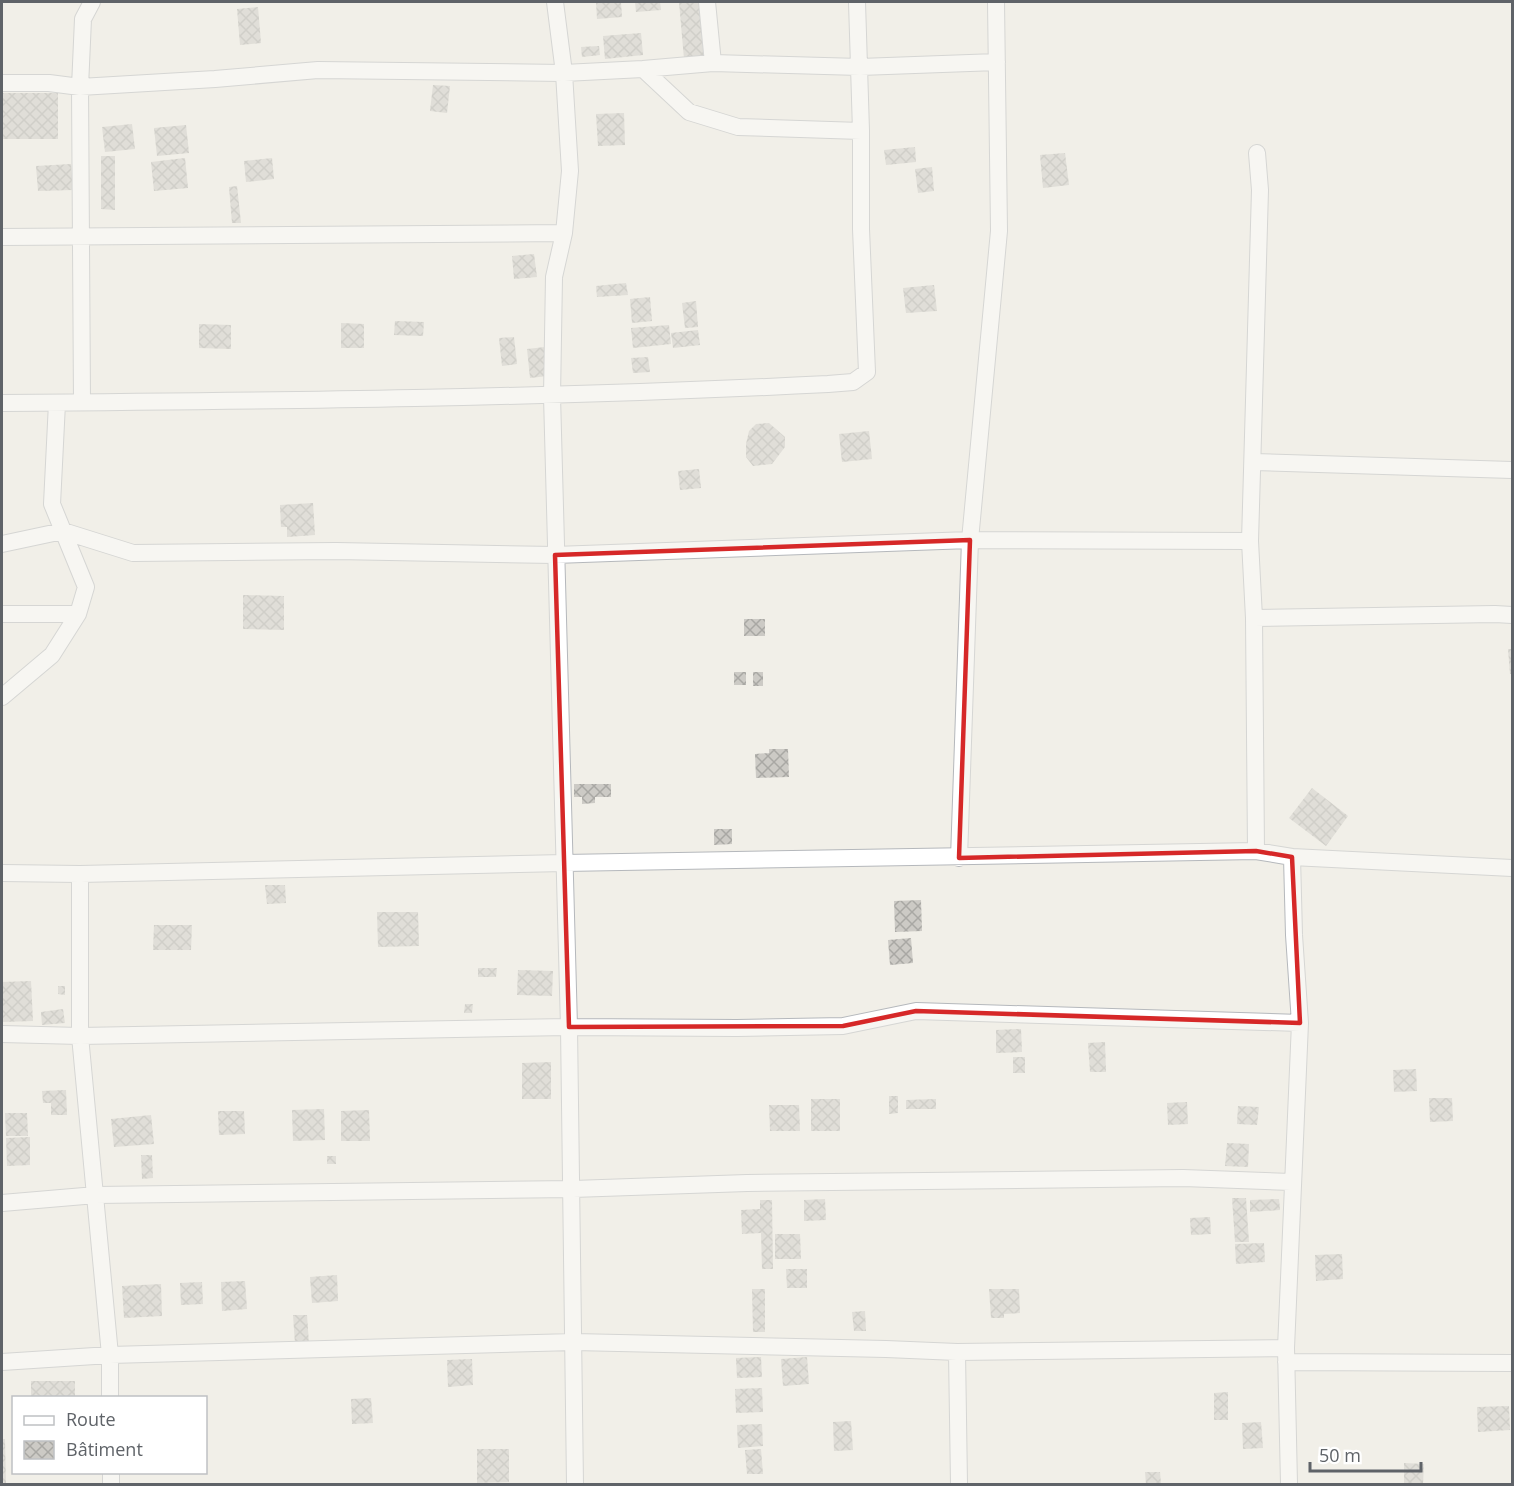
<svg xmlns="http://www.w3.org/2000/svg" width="1514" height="1486" viewBox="0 0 1514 1486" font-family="'Open Sans',sans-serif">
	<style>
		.building { fill: url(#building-cross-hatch) }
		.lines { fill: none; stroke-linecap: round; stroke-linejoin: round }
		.minor-casing { stroke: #b5b8bc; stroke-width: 18 }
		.minor { stroke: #fff; stroke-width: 16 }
		.marked { fill: none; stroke: #d62828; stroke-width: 4.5; stroke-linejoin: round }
	</style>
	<defs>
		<pattern id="building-cross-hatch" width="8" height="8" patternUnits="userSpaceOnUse" patternTransform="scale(1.5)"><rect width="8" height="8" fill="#cccac5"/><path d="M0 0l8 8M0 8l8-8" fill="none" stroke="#a9a8a4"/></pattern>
	</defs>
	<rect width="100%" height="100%" fill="#f1efe8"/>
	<!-- building -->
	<path class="building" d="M596,2H621L622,17L597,19Z
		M635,2H660L661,10L636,12Z
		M679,2H704L709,57L684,59Z
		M258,7L261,43L240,45L237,9Z
		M641,33L643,55L605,59L603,36Z
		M599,46L600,55L582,57L581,47Z
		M433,85L450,86L447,113L430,111Z
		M2,93H58V139H2Z
		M624,113L625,145L598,146L596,114Z
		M132,124L135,149L105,152L102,127Z
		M186,125L189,153L157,156L154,128Z
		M915,147L916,162L886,165L884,150Z
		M1065,153L1069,185L1043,188L1040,155Z
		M101,156H115V210L101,209Z
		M185,158L188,188L154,191L151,162Z
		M272,158L274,179L246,182L244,161Z
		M71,164L73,190L38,191L36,166Z
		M932,167L934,191L918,193L915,169Z
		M237,186L241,223H232L229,187Z
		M534,254L537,277L514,279L512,256Z
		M626,283L628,295L597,297L596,286Z
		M934,285L937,311L906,313L903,288Z
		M650,297L652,321L632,323L630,299Z
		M696,301L698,327L685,328L682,303Z
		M395,321L424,322L423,336L394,335Z
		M341,323L364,324V348H341Z
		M199,324L231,325V349L199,348Z
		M669,325L671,344L633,348L631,328Z
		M698,330L700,345L673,348L671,333Z
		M514,337L517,364L502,366L499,338Z
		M545,347L548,376L530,378L527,349Z
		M648,357L650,372L633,373L631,358Z
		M769,423L785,437V447L772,464L753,466L746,457V444L749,431L756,424Z
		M869,431L872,459L842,462L839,434Z
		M699,469L701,488L680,490L678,471Z
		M313,503L315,535L287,537V527H281L280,505Z
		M243,595L284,596V630L243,629Z
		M744,619H765V636H744Z
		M1508,649H1512V674H1510Z
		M734,672H746V685H734Z
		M753,672H763V686H753Z
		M769,749H788L789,777L756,778L755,754L769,753Z
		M574,784H611V797H595V803L582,804V797H574Z
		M1312,788L1348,816L1326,846L1289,818Z
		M714,829H732V844L714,845Z
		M265,885H285L286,903L267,904Z
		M921,900L922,931L895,932L894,901Z
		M377,912H418L419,946L378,947Z
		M154,925H192L191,950H153Z
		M911,938L913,963L890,965L888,940Z
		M478,968H497L496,977H478Z
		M518,970L553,971L552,996L517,995Z
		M31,981L33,1021L2,1022V982Z
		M58,986H65V995L58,994Z
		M465,1004H473L472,1013H464Z
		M63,1009L65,1023L42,1025L41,1012Z
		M1021,1029L1022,1052L996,1053V1030Z
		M1105,1042L1106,1072H1090L1088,1043Z
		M1013,1057H1025V1073H1013Z
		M551,1062V1099H522V1063Z
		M1416,1069L1417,1091L1394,1092L1393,1070Z
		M66,1090L67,1115H51V1103H43L42,1091Z
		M889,1096H898V1113L889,1114Z
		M1429,1098H1452L1453,1121L1430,1122Z
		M811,1099H840V1131H811Z
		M936,1099V1109H906V1100Z
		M1187,1102L1188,1124L1168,1125L1167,1103Z
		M769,1105H799L800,1131H770Z
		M1238,1106L1259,1107L1257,1125L1237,1124Z
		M324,1109L325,1140L293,1141L292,1110Z
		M369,1110L370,1141H341V1111Z
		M218,1111H244L245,1134L219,1135Z
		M5,1113H27L28,1136H6Z
		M151,1115L154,1144L114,1147L111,1119Z
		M30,1137V1165L7,1166L6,1138Z
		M1227,1143L1249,1144L1248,1167L1225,1166Z
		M141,1155H152L153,1178L142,1179Z
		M327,1156H336V1164H327Z
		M1232,1198H1246L1249,1242H1235Z
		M825,1199L826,1220L804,1221V1200Z
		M1279,1199L1280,1210L1250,1212V1200Z
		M760,1200H772L773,1269H762L761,1233L742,1234L741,1210L760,1209Z
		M1210,1217L1211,1234L1191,1235L1190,1218Z
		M775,1234H800L801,1259H775Z
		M1264,1243L1265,1262L1236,1264L1235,1244Z
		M1342,1254L1343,1279L1316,1281L1315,1255Z
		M786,1269H807V1288H787Z
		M337,1275L338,1301L312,1303L310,1277Z
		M245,1281L247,1309L222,1311L221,1282Z
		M202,1282L203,1304L181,1305L180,1283Z
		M161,1284L162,1316L124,1318L122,1286Z
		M752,1289H765V1332H753Z
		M989,1289H1019L1020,1313L1004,1314V1318H991Z
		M865,1311L866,1331H854L852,1312Z
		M293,1315H307L309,1344H295Z
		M761,1357L762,1377L737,1378L736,1358Z
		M807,1357L809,1384L783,1386L781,1359Z
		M472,1359L473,1385L448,1387L447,1360Z
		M31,1381H75V1398H31Z
		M762,1388L763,1412L736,1413L735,1389Z
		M1228,1392V1420H1214V1393Z
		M371,1398L373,1423L352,1424L351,1399Z
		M1509,1406L1510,1430L1478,1432L1477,1407Z
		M851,1421L853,1450L834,1451L833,1422Z
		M1261,1422L1263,1448L1243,1449L1242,1423Z
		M762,1424L763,1446L738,1448L737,1425Z
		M2,1439H5L6,1484H2Z
		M477,1449H509V1482L477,1483Z
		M761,1449L763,1474H747L745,1450Z
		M1404,1463L1424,1464L1423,1484H1404Z
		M1145,1472H1160L1161,1484H1146Z"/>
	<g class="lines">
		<defs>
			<path id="minor" d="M555,2L564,73L570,171L564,233L554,277L552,396L569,1027L575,1484
				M713,63L860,67L997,62
				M643,69L689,112L738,127L861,131
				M2,83H49L80,87L215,79L318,70L564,73L643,69L713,63L707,2
				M2,237L564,233
				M82,402L80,87L83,19L92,2
				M2,403C277,401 553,398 828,384L853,382L867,372L861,229V131L857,2
				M1253,462L1512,470
				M2,544L63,531L133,553L336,551L555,555L970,540L1250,541
				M2,614H78
				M1254,618L1250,541L1260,190L1257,153
				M2,697L52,655L78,614L86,587L52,504L57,403
				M1256,851L1254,618L1495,614L1512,615
				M959,858L970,540L999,231L996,2
				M2,873L80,874L564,863L1256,851L1292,857L1512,868
				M80,874V1036L110,1355V1398
				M2,1034L80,1036L569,1027L737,1028L843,1026L916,1011L1300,1023
				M2,1203L96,1195L573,1189L747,1183L1183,1178L1291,1182
				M957,1352L959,1484
				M2,1362L110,1355L574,1342L886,1349L957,1352L1286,1348
				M1286,1362L1512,1363
				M111,1472V1484
				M1289,1484L1286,1348L1300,1023L1294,935L1292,857"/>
		</defs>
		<!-- minor casing -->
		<use href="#minor" class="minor-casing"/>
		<!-- minor -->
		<use href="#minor" class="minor"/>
	</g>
	<!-- marked area -->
	<path d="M0 0H1514V1486H0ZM970,540L959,858L1256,851L1292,857L1300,1023L916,1011L843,1026L569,1027L555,555Z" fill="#f1efe8" fill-opacity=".55" fill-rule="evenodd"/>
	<path class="marked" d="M970,540L959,858L1256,851L1292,857L1300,1023L916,1011L843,1026L569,1027L555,555Z"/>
	<!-- border -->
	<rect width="1514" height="1486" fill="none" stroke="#5f6368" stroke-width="6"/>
	<!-- legend -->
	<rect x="12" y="1396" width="195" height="78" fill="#ffffff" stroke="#bfc1c3" stroke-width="1.5"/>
	<rect x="24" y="1416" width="30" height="9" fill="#ffffff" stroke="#bfc1c3" stroke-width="1.5"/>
	<text x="66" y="1426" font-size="18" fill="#5f6368">Route</text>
	<rect x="24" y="1441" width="30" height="18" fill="url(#building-cross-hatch)" stroke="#bfc1c3" stroke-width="1.5"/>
	<text x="66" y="1456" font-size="18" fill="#5f6368">Bâtiment</text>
	<!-- scale -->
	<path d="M1310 1462v9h111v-9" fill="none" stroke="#5f6368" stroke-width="3"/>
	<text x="1319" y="1462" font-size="18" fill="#5f6368" stroke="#ffffff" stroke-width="4.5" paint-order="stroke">50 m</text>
</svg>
